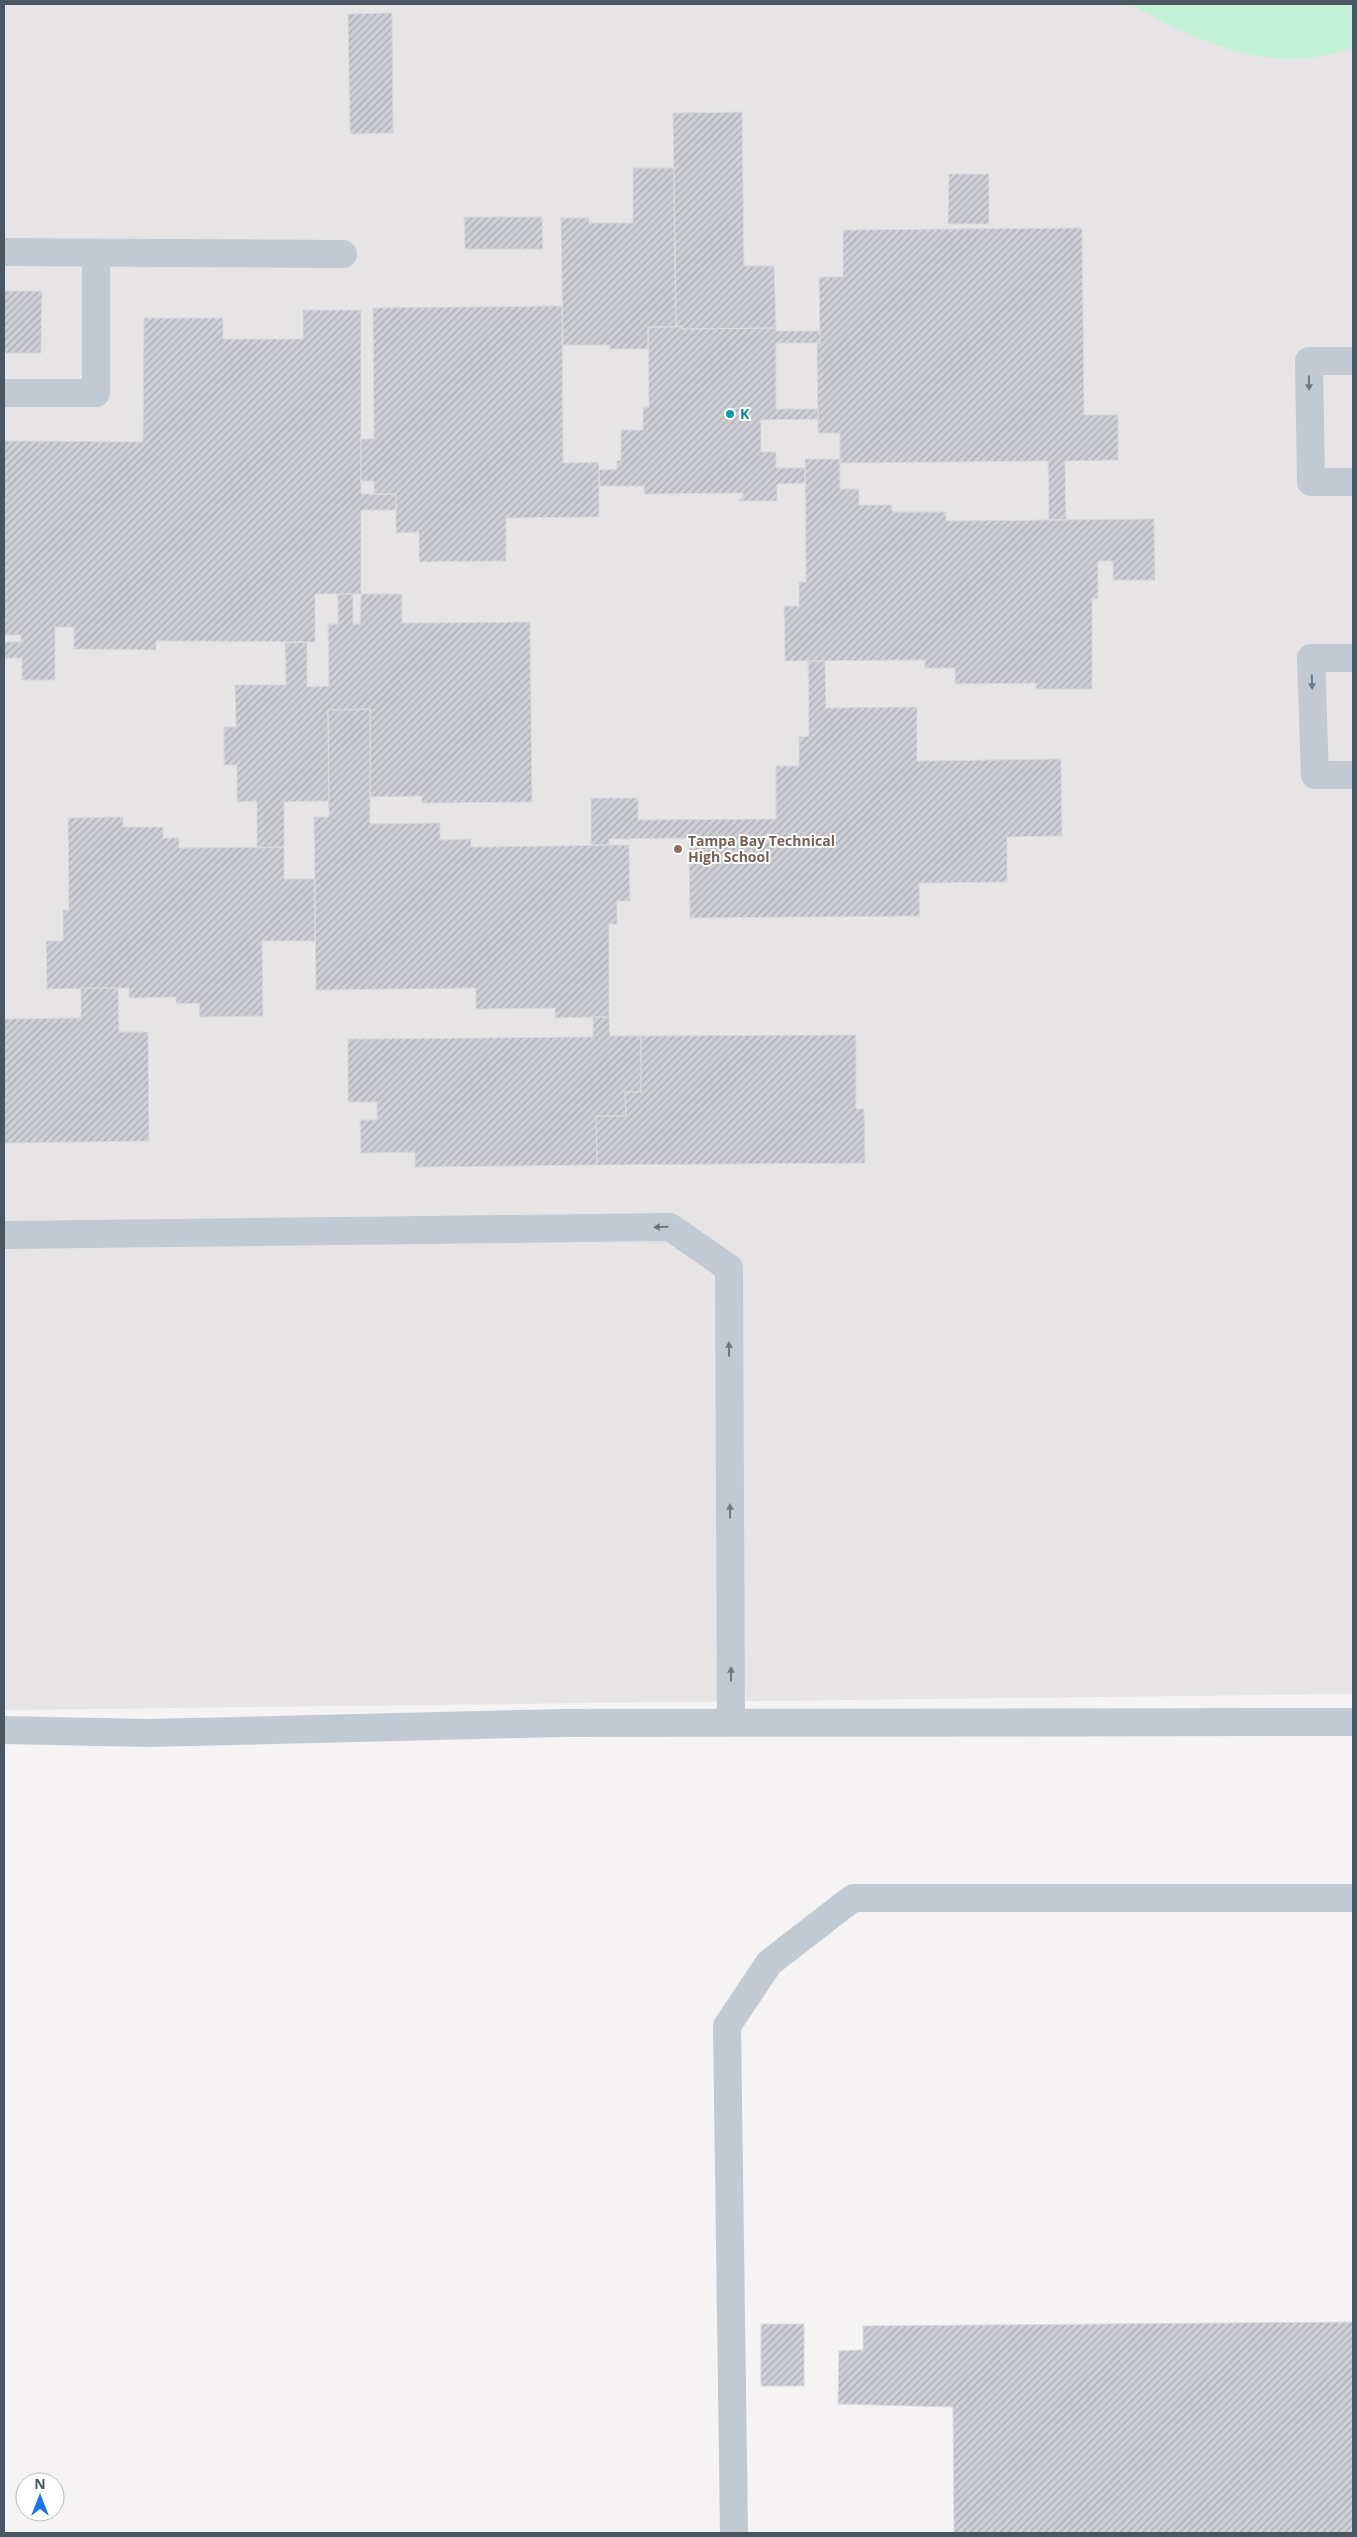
<svg xmlns="http://www.w3.org/2000/svg" width="1357" height="2537" viewBox="0 0 1357 2537" font-family="'Open Sans',sans-serif">
	<style>
		.education { fill: #e6e4e5 }
		.green { fill: #c3f1d5 }
		.building { fill: url(#building-hatch); stroke: #d7d9de }
		.lines { fill: none; stroke-linecap: round; stroke-linejoin: round }
		.minor { stroke: #c1cad2; stroke-width: 28 }
		.oneway { fill: #6e7983 }
		.culture-dot { fill: #0f9aa8; stroke: #fff; stroke-width: 2 }
		.education-dot { fill: #8d6e63; stroke: #fff; stroke-width: 2 }
		.labels { text-anchor: middle; stroke-width: 4; stroke-linejoin: round; paint-order: stroke }
		.culture-label { font-size: 14px; font-weight: bold; fill: #0d838f; stroke: #fff; text-anchor: start }
		.education-label { font-size: 14px; font-weight: bold; fill: #785e54; stroke: #fff; text-anchor: start }
	</style>
	<defs>
		<pattern id="building-hatch" width="6" height="6" patternUnits="userSpaceOnUse" patternTransform="scale(1.25)"><rect width="6" height="6" fill="#cdcfd5"/><path d="M-1 1l2-2M0 6l6-6M5 7l2-2" fill="none" stroke="#a8abb0"/></pattern>
	</defs>
	<rect width="100%" height="100%" fill="#f5f3f3"/>
	<!-- education -->
	<path class="education" d="M4,4H1353V1694L4,1710Z"/>
	<!-- green -->
	<path class="green" d="M1131,4H1353V48C1336,52 1315,59 1297,59C1236,60 1182,33 1131,4Z"/>
	<!-- building -->
	<path class="building" d="M392,13L393,133L350,134L348,14Z
		M742,112L744,266H774L776,328L682,329V326L676,327L673,113Z
		M633,168H674L676,327H648V349H610V345H563L561,218H589V223H633Z
		M949,174H989V224H948Z
		M464,217H542L543,249H465Z
		M1082,228L1084,415H1118V460L1065,461L1066,520H1049L1048,461L840,463V433H818L817,343H820L819,277H843V230Z
		M4,291H42L41,353H4Z
		M562,306L563,463L599,462V517L506,518V561L419,562V532L396,533V494H374V481H361V439H374L373,308Z
		M303,310H361V494H396V510H361V594H315V642L156,641V650L74,649V627H55V680H22V658H4V642H21V635H4V441L143,442L144,318H223V339H303Z
		M682,326V329L776,328V331H820V343H776V409H818V419L761,420V452H776V468H805V483L777,484V501H739V499H743V493L644,494V486H599V470L617,469V461L621,460V430H643V407H649L648,327Z
		M805,459H840V489H859V505H892V512H946V521L1154,519L1155,580H1113V561H1098V599H1092V689H1036V683L955,684V668H925V660L785,661L784,606H799V582H806Z
		M338,594H353V624H360L361,594H402V623L530,622L532,802L422,803V796L370,797V709L328,710L329,801L284,802V847L257,848V801L237,802V765H224V727H236L235,685H286L285,643L307,642V687L329,686L328,624H338Z
		M808,661H825L826,708L917,707V761L1061,759L1062,836L1007,837V882L919,883L920,916L690,918L689,838L609,839V845H591V798H638V820L776,819V766H799V737L809,736Z
		M370,709V824L440,823V840L471,839V847L629,845L630,901H617V924H609V1017L555,1018V1008L476,1009V988L316,990L314,817H329L328,710Z
		M123,817V827H163V838H179V848L284,847V879H315V941H262L263,1016L200,1017L199,1003L176,1004V997L129,998V988L47,989L46,941H63V910H69L68,818Z
		M81,988H118L119,1032H148L149,1141L4,1143V1019L81,1018Z
		M593,1017H609L610,1036H641V1092H625L626,1116H596L597,1165L415,1167V1152L361,1153L360,1120H377V1102H348V1039L593,1037Z
		M856,1035V1109H864L865,1163L597,1165L596,1116H626L625,1092H641V1036Z
		M1353,2322V2533H954L953,2407L838,2404L839,2351L863,2350V2326Z
		M761,2324H804V2386H761Z"/>
	<g class="lines">
		<!-- minor -->
		<path class="minor" d="M4,252L343,254
			M1353,361H1309L1311,482H1353
			M4,393H96V253
			M1353,658H1311L1315,775H1353
			M4,1235L670,1227L729,1268L731,1723
			M4,1730L147,1733L563,1723L1353,1722
			M734,2533L727,2026L769,1963L853,1898H1353"/>
	</g>
	<!-- one-way arrows -->
	<defs><path id="oneway-solid" d="M-6-.8H1V-3.2L6.5 0L1 3.2V.8H-6Z" transform="scale(1.25)"/></defs>
	<g class="oneway">
		<use href="#oneway-solid" transform="translate(1309 383) rotate(89)"/>
		<use href="#oneway-solid" transform="translate(1312 682) rotate(88)"/>
		<use href="#oneway-solid" transform="translate(661 1227) rotate(179)"/>
		<use href="#oneway-solid" transform="translate(729 1349) rotate(-90)"/>
		<use href="#oneway-solid" transform="translate(730 1511) rotate(-90)"/>
		<use href="#oneway-solid" transform="translate(731 1674) rotate(-90)"/>
	</g>
	<!-- markers -->
	<circle class="culture-dot" cx="730" cy="414" r="5"/>
	<circle class="education-dot" cx="678" cy="849" r="5"/>
	<g class="labels">
		<!-- culture labels -->
		<g class="culture-label">
			<text x="740" y="419">K</text>
		</g>
		<!-- education labels -->
		<g class="education-label">
			<text x="688" y="846">Tampa Bay Technical<tspan x="688" dy="16">High School</tspan></text>
		</g>
	</g>
	<!-- border -->
	<rect width="1357" height="2537" fill="none" stroke="#4a5661" stroke-width="10"/>
	<!-- north arrow -->
	<g transform="translate(40 2497)"><circle r="24" fill="#ffffff" stroke="#b7bbc0"/>
	<path d="M0-4L9 19L0 12L-9 19Z" fill="#1a73e8"/>
	<text y="-8" font-size="14" font-weight="bold" text-anchor="middle" fill="#4a5661">N</text>
	</g>
</svg>
